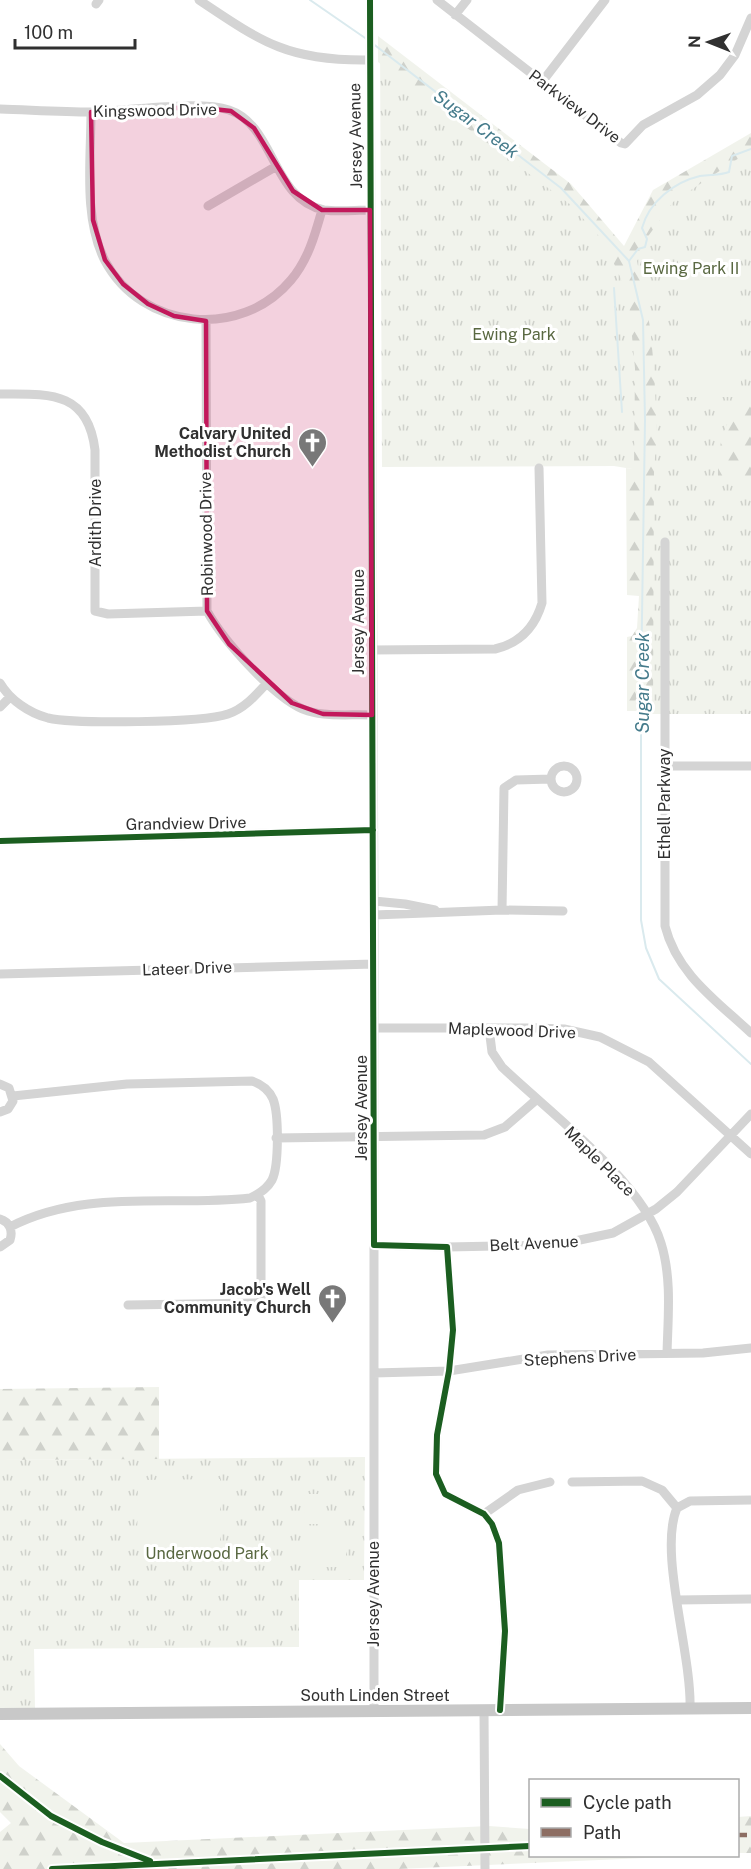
<svg xmlns="http://www.w3.org/2000/svg" width="751" height="1869" viewBox="0 0 751 1869" font-family="'Public Sans',sans-serif">
	<style>
		.grass { fill: url(#grass-tufts) }
		.forest { fill: url(#forest-firs) }
		.pitch { fill: #f1f3ec }
		.lines { fill: none; stroke-linecap: round; stroke-linejoin: round }
		.stream { stroke: #daeaee; stroke-width: 2 }
		.minor { stroke: #d4d4d4; stroke-width: 9 }
		.major { stroke: #c8c8c8; stroke-width: 12 }
		.quiet { stroke: #8d6e63; stroke-width: 4.5; stroke-dasharray: 9 4.5; stroke-linecap: butt }
		.cycleway-casing { stroke: #fff; stroke-width: 10 }
		.cycleway { stroke: #1b5e20; stroke-width: 6 }
		.marked { fill: #c2185b; fill-opacity: 0.2; stroke: #c2185b; stroke-width: 4.5; stroke-linejoin: round }
		.labels { text-anchor: middle; stroke-width: 6; stroke-linejoin: round; paint-order: stroke }
		.street-label { font-size: 16px; fill: #303030; stroke: #fff }
		.park-label { font-size: 16px; fill: #596841; stroke: #fff }
		.poi-label { font-size: 16px; font-weight: bold; fill: #303030; stroke: #fff; text-anchor: end }
		.water-label { font-size: 18px; font-style: italic; fill: #457b8b; stroke: #fff }
	</style>
	<defs>
		<pattern id="grass-tufts" width="24" height="20" patternUnits="userSpaceOnUse" patternTransform="scale(1.5)"><rect width="24" height="20" fill="#f1f3ec"/><path d="M3 7l-1-3M5 7V3M7 7l1-3M15 17l-1-3M17 17v-4M19 17l1-3" fill="none" stroke="#cfd1cb"/></pattern>
		<pattern id="forest-firs" width="22" height="20" patternUnits="userSpaceOnUse" patternTransform="scale(1.5)"><rect width="22" height="20" fill="#f1f3ec"/><path d="M5 1l3.5 6h-7zM16 11l3.5 6h-7z" fill="#cfd1cb"/></pattern>
	</defs>
	<rect width="100%" height="100%" fill="#fff"/>
	<!-- grass -->
	<path class="grass" d="M380,48L561,188L628,261L662,199L751,140V714H642L644,471L614,466L382,467Z
		M365,1457L364,1580H299V1647L34,1649L35,1708H0V1460Z"/>
	<!-- forest -->
	<path class="forest" d="M378,36L571,184L624,246L653,190L751,133V163L745,154L673,202L649,235L637,261L650,327L654,368L657,434L654,469L653,711H627V637L632,636L637,628L639,596L627,595L626,468L634,469L635,368L628,294L604,242L571,205L378,62Z
		M751,393V478H718C718,441 723,420 751,393Z
		M159,1387V1459L0,1460V1389Z
		M0,1744L19,1766L124,1843L489,1826L530,1829V1856H690L398,1869H0V1832L11,1823L0,1812Z
		M751,1816V1853H738V1817Z"/>
	<!-- pitch -->
	<path class="pitch" d="M678,258H740L741,397H678Z
		M220,1479V1547H137L138,1480Z
		M305,1494H319V1524H304Z
		M304,1531H346V1567H304Z"/>
	<g class="lines">
		<!-- stream -->
		<path class="stream" d="M310,0L368,40
			M372,43L561,188L629,261L643,320L645,420L641,683V920L646,948L659,979L751,1064
			M629,261L638,249L645,247L647,239L642,228C649,202 674,182 700,176C710,174 719,176 729,172L732,156L751,149
			M614,288L622,412"/>
		<!-- minor -->
		<path class="minor" d="M199,0C263,43 289,61 368,60
			M370,0L374,915V1711
			M437,0L621,143L625,144L643,125L697,95L720,75L735,55L751,18
			M96,4L99,0
			M455,15L467,0
			M542,82L605,0
			M0,109C31,110 61,112 92,112C126,111 199,100 229,110C275,125 272,200 324,210C339,212 355,210 370,210
			M91,112C91,159 83,218 105,261C142,330 241,340 291,280C308,260 315,235 322,210
			M208,206L275,167
			M206,321L207,611C223,640 276,701 308,711C328,717 351,714 372,715
			M0,394C48,394 88,390 95,450V611L108,614L207,611
			M665,542V926C677,974 717,1001 751,1033
			M372,650L495,649C521,643 535,627 542,603L539,468
			M0,683C10,700 29,713 48,718C75,724 202,723 228,714C244,709 256,695 267,683
			M0,707L10,697
			M664,766H751
			M551 779a13 13 0 1 1 26 0a13 13 0 1 1-26 0Z
			M0,841L373,830
			M374,901L405,904L435,910
			M502,910L504,788L516,780L551,779
			M374,915L502,910L563,911
			M0,974L374,964
			M375,1028H536L564,1029L600,1037L649,1062L751,1154
			M489,1028L492,1052L502,1067C550,1113 642,1181 661,1243C672,1278 668,1317 667,1353
			M0,1084L9,1088L13,1101L8,1109L0,1112
			M276,1138L484,1135L505,1127L536,1100
			M0,1219C10,1222 13,1231 10,1240L0,1247
			M10,1227C85,1188 170,1207 250,1198C259,1194 267,1189 272,1180C279,1166 279,1114 273,1099C269,1090 261,1084 252,1081L127,1084L13,1096
			M374,1245L447,1247L556,1245L613,1233L656,1209L677,1192L751,1114
			M447,1247L453,1330L449,1371L437,1435L436,1474L445,1494L484,1514L492,1524L499,1543L505,1631L500,1710
			M128,1305L261,1303V1201L258,1195
			M374,1373L449,1371L548,1355L703,1353L751,1348
			M572,1482L642,1481L662,1490L677,1508
			M677,1508C658,1552 692,1654 690,1709
			M677,1508L690,1501L751,1500
			M484,1514L518,1490L550,1482
			M678,1600L751,1599
			M484,1710L485,1869"/>
		<!-- major -->
		<path class="major" d="M0,1714L751,1708"/>
		<!-- quiet -->
		<path class="quiet" d="M738,1835H751"/>
		<defs>
			<path id="cycleway" d="M370,0L374,1245L447,1247L453,1330L449,1371L437,1435L436,1474L445,1494L484,1514L492,1524L499,1543L505,1631L500,1710
				M0,841L373,830
				M0,1776L51,1816L102,1842L150,1861
				M52,1869L530,1846"/>
		</defs>
		<!-- cycleway casing -->
		<use href="#cycleway" class="cycleway-casing"/>
		<!-- cycleway -->
		<use href="#cycleway" class="cycleway"/>
	</g>
	<!-- marked area -->
	<path class="marked" d="M195,107L231,111L254,128L293,191L322,210H370L372,715L323,714L292,703L229,644L207,611L206,321L174,316L148,304L123,284L105,260L93,220L91,112Z"/>
	<!-- icons -->
	<defs>
		<symbol id="church-pin" viewBox="-11 -11 22 30"><path d="M0 17L-7.5 6A9.5 9.5 0 1 1 7.5 6Z" fill="#787878" stroke="#fff"/><path d="M-1.2-6h2.4v3.5h3.3v2.4h-3.3V6h-2.4V-.1h-3.3v-2.4h3.3Z" fill="#fff"/></symbol>
	</defs>
	<g fill-rule="evenodd">
		<use href="#church-pin" x="296" y="426" width="33" height="45"/>
		<use href="#church-pin" x="316" y="1282" width="33" height="45"/>
	</g>
	<g class="labels">
		<!-- street labels -->
		<g class="street-label">
			<text transform="translate(575 106) rotate(37)" y="6">Parkview Drive</text>
			<text transform="translate(155 110) rotate(-1)" y="6">Kingswood Drive</text>
			<text transform="translate(355 136) rotate(-91)" y="6">Jersey Avenue</text>
			<text transform="translate(95 523) rotate(-90)" y="6">Ardith Drive</text>
			<text transform="translate(206 534) rotate(-91)" y="6">Robinwood Drive</text>
			<text transform="translate(358 622) rotate(-90)" y="6">Jersey Avenue</text>
			<text transform="translate(664 804) rotate(-90)" y="6">Ethell Parkway</text>
			<text transform="translate(186 823) rotate(-1)" y="6">Grandview Drive</text>
			<text transform="translate(187 968) rotate(-2)" y="6">Lateer Drive</text>
			<text transform="translate(512 1030) rotate(2)" y="6">Maplewood Drive</text>
			<text transform="translate(361 1108) rotate(-90)" y="6">Jersey Avenue</text>
			<text transform="translate(600 1161) rotate(45)" y="6">Maple Place</text>
			<text transform="translate(534 1243) rotate(-3)" y="6">Belt Avenue</text>
			<text transform="translate(580 1357) rotate(-3)" y="6">Stephens Drive</text>
			<text transform="translate(373 1594) rotate(-90)" y="6">Jersey Avenue</text>
			<text x="375" y="1701">South Linden Street</text>
		</g>
		<!-- park labels -->
		<g class="park-label">
			<text x="691" y="274">Ewing Park II</text>
			<text x="514" y="340">Ewing Park</text>
			<text x="207" y="1559">Underwood Park</text>
		</g>
		<!-- poi labels -->
		<g class="poi-label">
			<text x="291" y="439">Calvary United<tspan x="291" dy="18">Methodist Church</tspan></text>
			<text x="311" y="1295">Jacob's Well<tspan x="311" dy="18">Community Church</tspan></text>
		</g>
		<!-- water labels -->
		<g class="water-label">
			<text transform="translate(476 124) rotate(37)" y="6">Sugar Creek</text>
			<text transform="translate(643 683) rotate(-90)" y="6">Sugar Creek</text>
		</g>
	</g>
	<!-- legend -->
	<rect x="529" y="1779" width="210" height="78" fill="#ffffff" stroke="#acacac" stroke-width="1.5"/>
	<rect x="541" y="1798" width="30" height="9" fill="#1b5e20" stroke="#acacac" stroke-width="1.5"/>
	<text x="583" y="1809" font-size="18" fill="#303030">Cycle path</text>
	<rect x="541" y="1828" width="30" height="9" fill="#8d6e63" stroke="#acacac" stroke-width="1.5"/>
	<text x="583" y="1839" font-size="18" fill="#303030">Path</text>
	<!-- north arrow -->
	<g transform="translate(709 42) rotate(271)" stroke="#ffffff" stroke-width="4.5" paint-order="stroke">
	<path d="M0-4.5L10 22L0 15L-10 22Z" fill="#303030"/>
	<text y="-9" font-size="16" font-weight="bold" text-anchor="middle" fill="#303030">N</text>
	</g>
	<!-- scale -->
	<path d="M15 39v9h120v-9" fill="none" stroke="#303030" stroke-width="3"/>
	<text x="24" y="39" font-size="18" fill="#303030" stroke="#ffffff" stroke-width="4.5" paint-order="stroke">100 m</text>
</svg>
